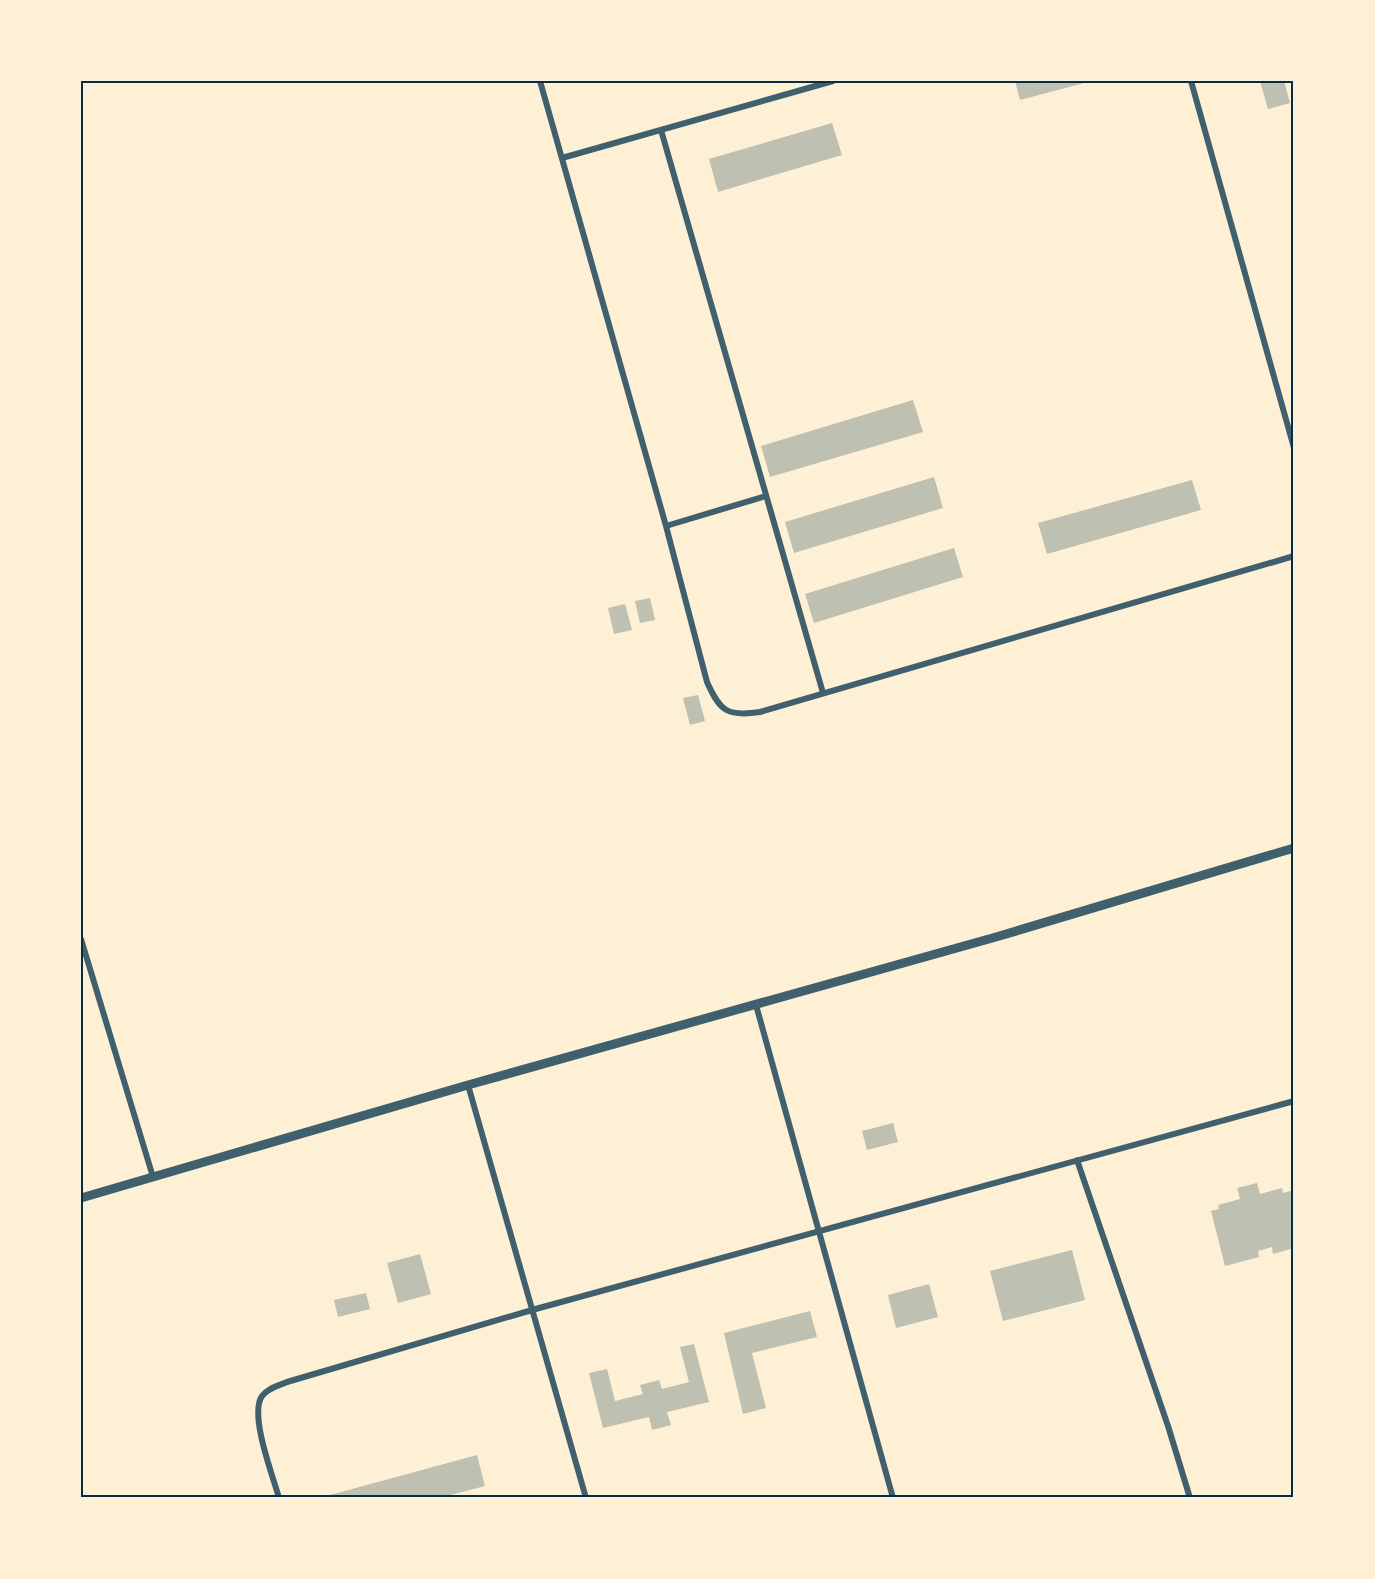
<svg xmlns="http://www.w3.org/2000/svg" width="1375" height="1579" viewBox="0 0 1375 1579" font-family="Helvetica,sans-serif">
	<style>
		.building { fill: #bec0b2 }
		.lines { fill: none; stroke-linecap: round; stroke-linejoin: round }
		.minor { stroke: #3f606c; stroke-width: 6 }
		.tertiary { stroke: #3f606c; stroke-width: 9 }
		.neatline { fill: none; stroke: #003049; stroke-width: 2 }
	</style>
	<rect width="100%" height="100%" fill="#fdf0d5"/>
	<!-- building -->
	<path class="building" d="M1015,81H1088V82L1020,100Z
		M1260,81H1284L1290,103L1268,109Z
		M832,123L842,155L718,192L709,159Z
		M913,400L923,432L770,477L761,446Z
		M934,477L943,508L794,553L785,522Z
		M1192,480L1201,510L1047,554L1038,523Z
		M954,548L963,577L814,623L805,594Z
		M650,598L655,620L640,623L635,601Z
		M625,604L632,630L614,634L608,608Z
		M698,695L705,721L690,725L683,698Z
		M893,1123L898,1142L867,1150L862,1131Z
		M1257,1183L1260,1194L1282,1188L1283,1193L1294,1190V1248L1273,1254L1272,1247L1258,1251L1259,1257L1225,1266L1211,1211L1219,1209L1218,1205L1240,1199L1237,1188Z
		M1072,1250L1085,1300L1003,1321L990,1271Z
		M420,1254L431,1294L398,1303L387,1263Z
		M929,1284L938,1317L896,1328L888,1295Z
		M366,1293L370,1309L338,1317L334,1300Z
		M810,1311L817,1337L752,1353L766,1408L743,1414L724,1333Z
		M694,1344L709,1402L667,1412L671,1425L652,1430L649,1417L603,1428L589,1373L607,1369L615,1401L643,1394L640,1385L659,1380L662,1389L689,1382L680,1347Z
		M477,1455L485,1486L439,1498H331L330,1495Z"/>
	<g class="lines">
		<!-- minor -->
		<path class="minor" d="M540,81L666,526L707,682C720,711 727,717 760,712L1294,556
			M1191,81L1294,448
			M661,130L823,693
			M562,158L833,81
			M666,526L766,496
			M81,939L153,1177
			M756,1005L893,1498
			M468,1085L586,1498
			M1077,1160L1168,1426L1190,1498
			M279,1498C273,1476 249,1415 262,1396C268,1388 278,1386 287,1382L532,1310L1294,1101"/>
		<!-- tertiary -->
		<path class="tertiary" d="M81,1198L468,1085L996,937L1294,848"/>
	</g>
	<!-- border -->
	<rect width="1375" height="1579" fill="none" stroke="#fdf0d5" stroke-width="165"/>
	<rect x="82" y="82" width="1210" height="1414" class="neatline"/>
</svg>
